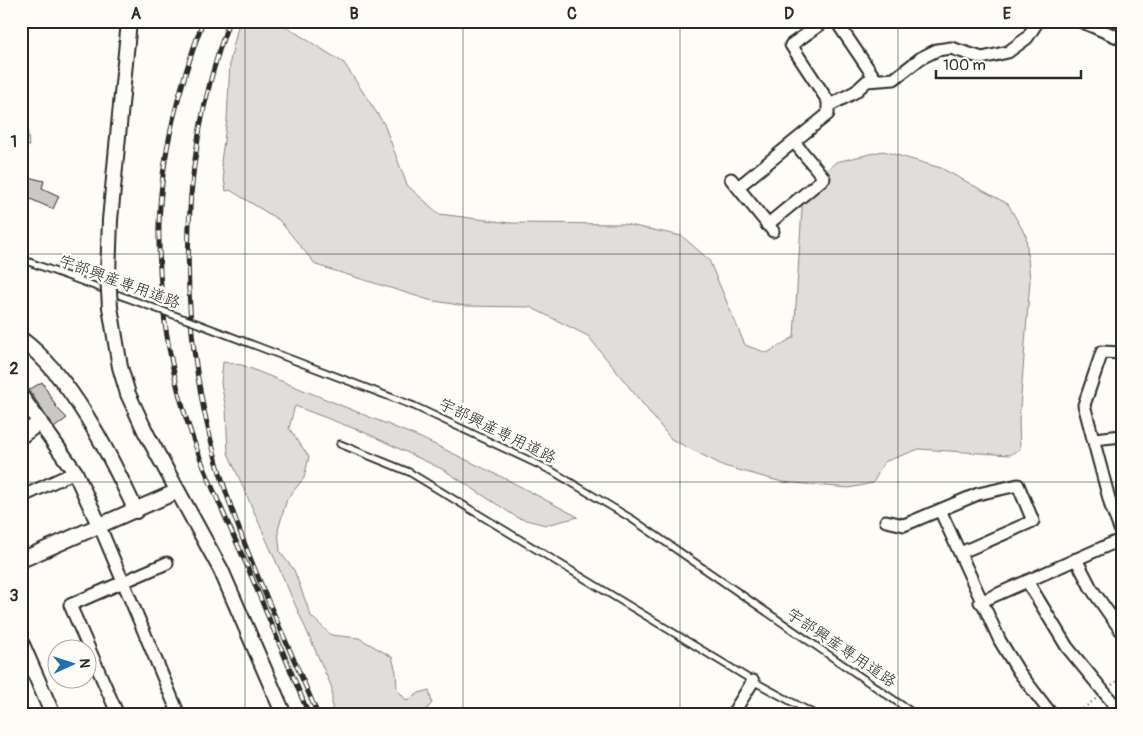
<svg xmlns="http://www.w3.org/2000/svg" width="1143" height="736" viewBox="0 0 1143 736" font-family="Pangolin,'Klee One',sans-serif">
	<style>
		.green { fill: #dfdeda; stroke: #858482 }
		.building { fill: #c9c8c4; stroke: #2b2b2b }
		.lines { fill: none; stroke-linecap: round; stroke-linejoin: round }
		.service-casing { stroke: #2b2b2b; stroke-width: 9 }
		.minor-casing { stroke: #2b2b2b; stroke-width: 15 }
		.tertiary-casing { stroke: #2b2b2b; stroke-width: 18 }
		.path { stroke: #2b2b2b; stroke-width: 2; stroke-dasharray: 1 4; stroke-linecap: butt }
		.service { stroke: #fdfcf7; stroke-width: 5.5 }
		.minor { stroke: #fdfcf7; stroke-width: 11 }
		.tertiary { stroke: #fdfcf7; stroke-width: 14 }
		.rail-casing { stroke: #2b2b2b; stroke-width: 5 }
		.rail { stroke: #fdfcf7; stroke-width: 3; stroke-dasharray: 9; stroke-linecap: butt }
		.service-bridge-casing { stroke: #2b2b2b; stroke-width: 9; stroke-linecap: butt }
		.tertiary-bridge-casing { stroke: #2b2b2b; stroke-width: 18; stroke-linecap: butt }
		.service-bridge { stroke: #fdfcf7; stroke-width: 5.5 }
		.tertiary-bridge { stroke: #fdfcf7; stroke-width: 14 }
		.grid { fill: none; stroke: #2b2b2b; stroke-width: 1; stroke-opacity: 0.55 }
		.labels { text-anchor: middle; stroke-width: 5; stroke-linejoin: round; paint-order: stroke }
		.street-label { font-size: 16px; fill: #2b2b2b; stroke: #fdfcf7 }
		.neatline { fill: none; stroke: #2b2b2b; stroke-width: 2 }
		.grid-label { font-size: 16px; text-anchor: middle; font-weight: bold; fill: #2b2b2b }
	</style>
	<rect width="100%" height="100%" fill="#fdfcf7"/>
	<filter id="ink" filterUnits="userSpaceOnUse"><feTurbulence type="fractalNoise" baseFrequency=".02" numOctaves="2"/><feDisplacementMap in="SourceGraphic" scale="10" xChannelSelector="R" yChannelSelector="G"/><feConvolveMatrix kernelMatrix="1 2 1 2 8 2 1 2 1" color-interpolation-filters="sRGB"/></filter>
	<g filter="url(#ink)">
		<!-- green -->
		<path class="green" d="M277,21L344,63L384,124L407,185L439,214L510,223L624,224L682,236L709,260L745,345L767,353L794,337L803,192L836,162L883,151L941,168L1008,204L1026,236L1030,280L1019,421L1020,449L1010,455L919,449L884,462L873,483L849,488L782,482L724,466L671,439L588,336L530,307L465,306L429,300L316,265L279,220L230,190L226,191L221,161L227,120L230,61L239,22Z
			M21,81L24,93L29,146L21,147Z
			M223,362L242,365L421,438L508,480L578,517L546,525L518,518L444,470L366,433L295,406L289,428L309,457L304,478L287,499L278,530L280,552L294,570L311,616L331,635L359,638L392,657L396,672L397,689L407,701L419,693L429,690L432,703L422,715H332V688L228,453L226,409L221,383Z"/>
		<!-- building -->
		<path class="building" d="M32,178L44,181L42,188L59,196L53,209L21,195L24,181L29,183Z
			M42,382L57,408L67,418L54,428L29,390Z"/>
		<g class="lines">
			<defs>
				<path id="service" d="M21,259L149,306
					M196,323L414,406L552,471L632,519L916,715
					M340,444L409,472L753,681L816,715"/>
				<path id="minor" d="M836,21L876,80
					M1080,21L1122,39
					M828,106L855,92L867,81L894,79L921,58L937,50L951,48L982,58L1008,52L1027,38L1038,21
					M731,179L773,231
					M738,187L828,114V101L791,45L825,21
					M767,225L824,178L794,142
					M1122,353L1102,352L1084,405L1111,506L1122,534
					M1094,439L1122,436
					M21,497L75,472
					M940,510L1000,641L1019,672L1052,715
					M886,521L904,525L978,494L1018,485L1033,521L960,553
					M100,527L179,715
					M1076,559L1091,588L1122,632
					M1027,581L1067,647L1122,714
					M980,602L1122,539
					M118,715L70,605L167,563
					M732,715L753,681"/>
				<path id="tertiary" d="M108,275L110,220L129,21
					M110,307L120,367L128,394L146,433L221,570L284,715
					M21,339C71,376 110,455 136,511
					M21,396L75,472L100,527
					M21,436L40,422
					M21,560L178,491
					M21,642L53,715"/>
			</defs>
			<!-- service casing -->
			<use href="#service" class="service-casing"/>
			<!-- minor casing -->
			<use href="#minor" class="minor-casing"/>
			<!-- tertiary casing -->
			<use href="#tertiary" class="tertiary-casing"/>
			<!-- path -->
			<path class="path" d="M1112,685L1122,678
				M1075,715L1097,698"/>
			<!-- service -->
			<use href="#service" class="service"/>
			<!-- minor -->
			<use href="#minor" class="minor"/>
			<!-- tertiary -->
			<use href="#tertiary" class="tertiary"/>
			<defs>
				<path id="rail" d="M203,21C179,87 161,154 159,224C158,296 169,371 193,439C209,483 229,525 248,568C268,617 289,666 309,715
					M229,21C174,173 176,343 227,495C252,570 287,642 318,715"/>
			</defs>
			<!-- rail casing -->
			<use href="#rail" class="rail-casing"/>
			<!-- rail -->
			<use href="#rail" class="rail"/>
			<defs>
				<path id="service-bridge" d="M149,306L196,323"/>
				<path id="tertiary-bridge" d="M108,275L110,307"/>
			</defs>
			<!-- service-bridge casing -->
			<use href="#service-bridge" class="service-bridge-casing"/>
			<!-- tertiary-bridge casing -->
			<use href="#tertiary-bridge" class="tertiary-bridge-casing"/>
			<!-- service-bridge -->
			<use href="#service-bridge" class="service-bridge"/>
			<!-- tertiary-bridge -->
			<use href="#tertiary-bridge" class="tertiary-bridge"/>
		</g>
	</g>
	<!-- grid -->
	<path class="grid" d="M245,21V715M463,21V715M680,21V715M898,21V715M21,254H1122M21,482H1122"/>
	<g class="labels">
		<!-- street labels -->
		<g class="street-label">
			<text transform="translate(120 281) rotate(20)" y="6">宇部興産専用道路</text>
			<text transform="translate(498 430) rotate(26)" y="6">宇部興産専用道路</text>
			<text transform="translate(842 647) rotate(34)" y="6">宇部興産専用道路</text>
		</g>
	</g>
	<!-- margin -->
	<rect width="1143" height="736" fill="none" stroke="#fdfcf7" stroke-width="55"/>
	<!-- north arrow -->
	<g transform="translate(72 664) rotate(87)"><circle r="24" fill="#fdfcf7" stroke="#a9a8a5"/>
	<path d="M0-4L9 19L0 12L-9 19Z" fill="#1f6fb2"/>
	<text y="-8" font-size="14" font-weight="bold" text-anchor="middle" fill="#2b2b2b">N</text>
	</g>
	<!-- scale -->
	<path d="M936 70v8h145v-8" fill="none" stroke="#2b2b2b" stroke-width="2.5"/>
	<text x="943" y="70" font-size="15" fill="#2b2b2b" stroke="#fdfcf7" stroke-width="4" paint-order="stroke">100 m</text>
	<rect x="28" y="28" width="1088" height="680" class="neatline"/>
	<g class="grid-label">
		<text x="136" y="19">A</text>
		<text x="354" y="19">B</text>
		<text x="572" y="19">C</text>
		<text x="789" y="19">D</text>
		<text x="1007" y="19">E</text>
		<text x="14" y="147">1</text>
		<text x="14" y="374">2</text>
		<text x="14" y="601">3</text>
	</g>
</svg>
